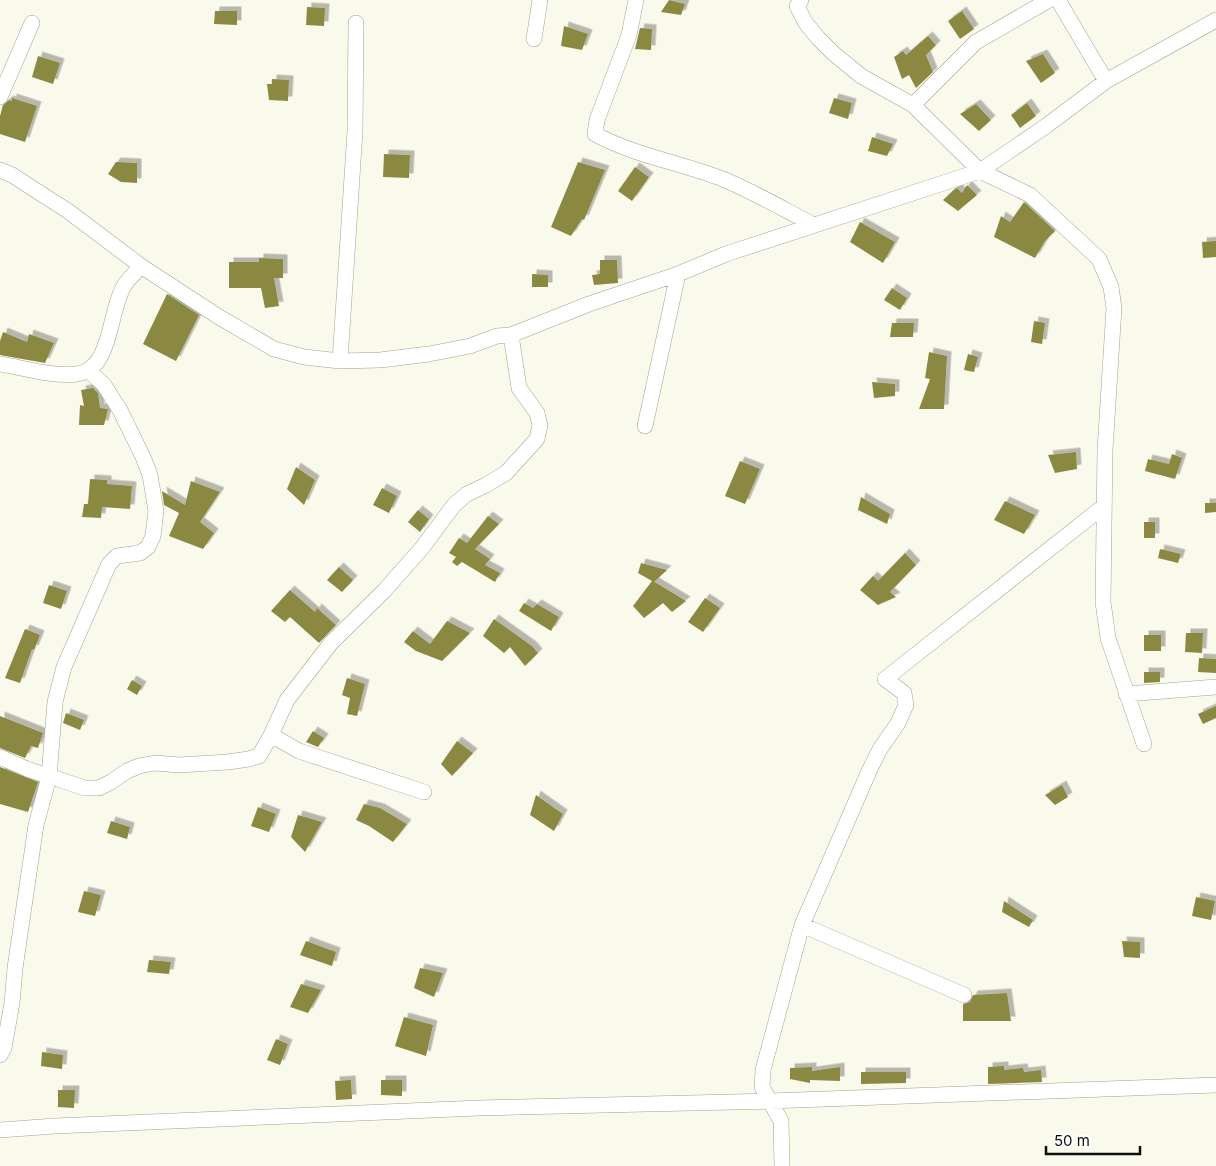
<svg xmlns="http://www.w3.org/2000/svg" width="1216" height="1166" viewBox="0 0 1216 1166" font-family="Inter,sans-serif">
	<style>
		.building { fill: #8b8843; filter: url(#shadow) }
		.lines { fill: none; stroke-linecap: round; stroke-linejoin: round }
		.minor-casing { stroke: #a1a194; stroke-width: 16 }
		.minor { stroke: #fff; stroke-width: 15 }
	</style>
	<defs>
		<filter id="shadow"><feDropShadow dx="4.5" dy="-4.5" stdDeviation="0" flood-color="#0004"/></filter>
	</defs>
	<rect width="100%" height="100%" fill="#fafaec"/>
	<!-- building -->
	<path class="building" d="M669,0L685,4L681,15L661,12Z
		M307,7L325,8L324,26L306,25Z
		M215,11H237V25L214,24Z
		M962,11L974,29L960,39L948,21Z
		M564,26L588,34L582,50L561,46Z
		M640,28L652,29L651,50L635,49Z
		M928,36L936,45L926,55L933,72L916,88L909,75L902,79L894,57L903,51L906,55Z
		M1043,54L1055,73L1041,83L1026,61Z
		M38,56L60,63L53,84L32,77Z
		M272,79L289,80L288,101L269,100L267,84H272Z
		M12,98L37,106L25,142L0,134V116L3,105L9,100L12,101Z
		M834,98L852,103L848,119L829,113Z
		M1027,103L1036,116L1020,128L1011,115Z
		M976,104L991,120L979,131L960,114Z
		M872,137L893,144L887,156L868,151Z
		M384,154L410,155L409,178L383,177Z
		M116,162L137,163V183L121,182L108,174Z
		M578,162L605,170L584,220L582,219L571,236L551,227Z
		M635,167L649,177L632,201L618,191Z
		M967,185L977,195L958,211L943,200L955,189L957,188L962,193Z
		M1024,202L1055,231L1045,241L1035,258L994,237L1001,216L1010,222Z
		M860,222L895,242L883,263L850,242Z
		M1216,241V257L1203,258L1202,242Z
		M259,258L283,259V278H274L279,306L265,308L261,288H229V262H259Z
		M600,260H617L618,283L594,285L592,275L600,274Z
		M532,274L548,275V287H532Z
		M892,288L907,298L900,310L884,300Z
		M167,294L199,315L176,361L143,344Z
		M1034,321L1045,323L1042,344L1031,342Z
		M892,323H914L913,337H890Z
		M3,332L27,342L29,334L54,343L45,363L0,355V341Z
		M929,352L947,356L944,409H919L930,379L925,378Z
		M968,354L978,357L974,372L964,370Z
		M872,382L895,384V396L874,398Z
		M93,388L98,393L100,408L108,409L104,425H79L80,405L84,406L81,390Z
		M1076,452L1077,469L1055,473L1048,455Z
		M1172,454L1182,458L1175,479L1145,471L1148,459L1169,464Z
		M740,461L760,469L745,504L725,496Z
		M296,467L315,480L304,505L287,489Z
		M90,479L107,480V484L132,486L130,509L102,507L101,518L82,517L84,504H88Z
		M191,481L220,492L200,522L214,533L203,549L169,536L179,513L164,505L162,491L185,505Z
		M382,488L397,496L389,513L373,505Z
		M861,497L890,514L887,524L858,510Z
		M1005,501L1035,515L1024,534L994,520Z
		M1205,503H1216V512L1205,513Z
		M418,510L429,519L420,532L408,522Z
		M488,516L499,524L475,549L490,559L485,565L500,573L495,582L462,562L457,566L452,562L456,557L449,553L459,538L467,543Z
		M1144,522H1155V538H1144Z
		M1160,549L1181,554L1178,563L1158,558Z
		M905,553L916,565L890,592L896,597L878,605L860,590L873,576L878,581Z
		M641,563L667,570L654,582L653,581L686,601L672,612L663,603L644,618L633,606L652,581L638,573Z
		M339,567L353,580L342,592L327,580Z
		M49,585L67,591L61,609L43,603Z
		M290,590L315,612L317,608L336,625L319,643L290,617L285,622L271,611Z
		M705,598L720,608L703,632L688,622Z
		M524,603L533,608L537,604L559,617L551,631L519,611Z
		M494,619L532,646L538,653L525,666L510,647L504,653L483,636Z
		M447,621L470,633L442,661L416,651L404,642L413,631L430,644Z
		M25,629L40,635L34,650L32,649L20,683L5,678Z
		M1186,633H1203L1202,653L1185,652Z
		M1144,635H1161V651H1144Z
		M1199,658L1216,659V673L1198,672Z
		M1144,672H1160V682L1144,683Z
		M347,678L365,684L357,716L347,714L350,698L342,695Z
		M132,680L142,686L137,695L127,689Z
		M1216,706V718L1203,724L1198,714Z
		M66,713L84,720L80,730L63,723Z
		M0,716L43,733L38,748L31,746L25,758L0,748Z
		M313,731L324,738L318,747L306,742Z
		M457,741L473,753L452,776L441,764Z
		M0,767L38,782L28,812L0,804Z
		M1062,785L1068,797L1055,805L1045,795Z
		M536,795L563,814L554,831L530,815Z
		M364,804L380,808L407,824L393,842L369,826L356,820Z
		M258,807L276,814L269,832L251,826Z
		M298,815L322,822L305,852L291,837Z
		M111,821L130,827L127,839L107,833Z
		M84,891L101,895L95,916L78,912Z
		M1196,897L1215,901L1211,920L1192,916Z
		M1004,901L1033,920L1029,927L1002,912Z
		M306,941L336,952L332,966L300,955Z
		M1122,941L1140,942V958L1124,957Z
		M149,960L171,962L169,974L147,972Z
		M420,968L443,973L434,997L414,988Z
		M301,984L321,990L308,1013L290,1007Z
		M1007,993L1011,1021H963V1004L970,1002L973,995Z
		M404,1017L433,1025L426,1056L395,1046Z
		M276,1039L288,1044L280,1065L267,1060Z
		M42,1052L63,1055L62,1069L41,1066Z
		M1004,1066V1070L1023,1068L1024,1072L1041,1070L1042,1082L988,1084V1067Z
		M812,1067V1071L840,1067V1081L810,1080V1083L790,1079V1068Z
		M861,1072H906V1083L861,1084Z
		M351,1080L352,1099L336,1100L335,1081Z
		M381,1080H402V1096L381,1095Z
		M58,1090H75L74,1108L58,1107Z"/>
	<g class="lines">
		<defs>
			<path id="minor" d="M636,0L629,35L597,120L595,134C635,156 683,163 725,180C756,193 785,210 814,225
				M801,0L797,6L805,22L818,38L833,53L861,76L913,105L980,171L1030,195L1099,259L1111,287L1114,308L1105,450L1103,602L1108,638L1144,744
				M1058,0L1106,81
				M534,39L540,0
				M0,97L32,23
				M913,105L976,42L1049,0
				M0,170L12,175L68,211L141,266L219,317L274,349L304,357L340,361L380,360L429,354L470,346L497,336L511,335L589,304L678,274L726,254L980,171L1046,126L1106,81L1216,20
				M340,361L355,131L356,23
				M0,364C25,368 52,377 77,374C112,370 109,310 124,286C128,279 136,272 141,266
				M645,426L678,274
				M1126,694L1216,687
				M271,735L299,751L424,792
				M0,757L27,769L85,788H99L111,782L127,771L139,766L155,763L179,765L228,762L249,759L259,756L271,735L287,700L331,643L384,591L422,548L454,505L467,494L486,485L506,473L537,439L540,425L537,413L519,388L511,335
				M802,925L964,995
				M0,1055L4,1048L12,1003L15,968L36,825L49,777L55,702L64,667L109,564L117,556L140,553L148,547L153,536L156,511L150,475L143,457L120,410L104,385L89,371
				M0,1130L55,1126L479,1108L770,1101L1216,1085
				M782,1166L781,1121L762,1087L763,1070L802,925L870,769L880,749L898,723L906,705L904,693L885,679L1104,506"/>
		</defs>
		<!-- minor casing -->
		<use href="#minor" class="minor-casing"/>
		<!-- minor -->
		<use href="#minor" class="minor"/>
	</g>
	<!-- scale -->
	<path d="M1046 1146v8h94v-8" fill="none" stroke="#0e0e0a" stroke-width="2.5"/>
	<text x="1054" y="1146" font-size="15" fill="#0e0e0a" stroke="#ffffff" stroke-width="4" paint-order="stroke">50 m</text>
</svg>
